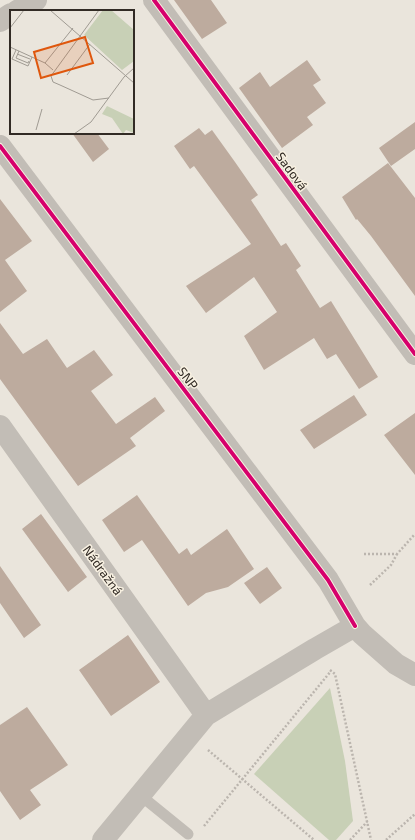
<svg xmlns="http://www.w3.org/2000/svg" width="415" height="840" viewBox="0 0 415 840" font-family="'Exo 2',sans-serif">
	<style>
		.green { fill: #c8d0b6 }
		.building { fill: #bdab9e }
		.lines { fill: none; stroke-linecap: round; stroke-linejoin: round }
		.path { stroke: #bbb5ae; stroke-width: 2.5; stroke-dasharray: 2 2; stroke-linecap: butt }
		.lane { stroke: #c2bdb6; stroke-width: 11 }
		.street { stroke: #c2bdb6; stroke-width: 22 }
		.cycleway-casing { stroke: #f8f1e2; stroke-width: 6 }
		.cycleway { stroke: #d6006c; stroke-width: 4 }
		.labels { text-anchor: middle; stroke-width: 3; stroke-linejoin: round; paint-order: stroke }
		.street-label { font-size: 13px; fill: #322b25; stroke: #f8f1e2 }
		.inset-road { fill: none; stroke: #a09b93; stroke-width: 1 }
		.view { fill: #df570d; fill-opacity: 0.15; stroke: #df570d; stroke-width: 2 }
		.inset-edge { fill: none; stroke: #322b25; stroke-width: 2 }
	</style>
	<rect width="100%" height="100%" fill="#eae5dc"/>
	<!-- green -->
	<path class="green" d="M330,688L345,761L353,821L336,840H329L254,774Z"/>
	<!-- building -->
	<path class="building" d="M174,0H211L227,23L202,39Z
		M307,60L321,80L313,85L326,103L307,117L313,125L282,148L239,88L260,72L270,87Z
		M415,122V149L391,166L379,148Z
		M199,128L205,135L212,130L235,162L258,195L251,200L281,246L286,243L301,266L296,270L320,308L331,301L378,377L359,389L336,354L327,359L314,338L264,370L244,336L277,312L254,277L206,313L186,286L251,244L194,166L190,169L174,146Z
		M72,133H97L109,149L93,162Z
		M388,163L415,198V296L371,236L357,219L356,220L342,197Z
		M0,199L32,241L5,260L27,291L0,312Z
		M0,323L23,354L47,339L67,368L94,350L113,375L91,391L116,424L155,397L165,411L130,438L136,446L78,486L0,379Z
		M354,395L367,415L314,449L300,430Z
		M415,413V475L384,435Z
		M137,495L179,554L187,548L191,555L227,529L254,569L228,587L206,593L188,606L142,540L124,552L102,520Z
		M41,514L87,577L68,592L22,529Z
		M0,566L41,625L24,638L0,603Z
		M267,567L282,588L260,604L244,583Z
		M128,635L160,682L111,716L79,670Z
		M27,707L68,765L30,790L41,805L20,820L0,791V725Z"/>
	<g class="lines">
		<!-- path -->
		<path class="path" d="M364,554H397L415,534
			M370,585L391,565L397,554
			M330,670L335,674L371,840
			M208,750L314,840
			M204,826L331,671
			M350,840L367,822
			M386,840L415,814"/>
		<!-- lane -->
		<path class="lane" d="M140,795L188,834"/>
		<!-- street -->
		<path class="street" d="M154,0L415,354
			M17,11L36,0
			M0,21L11,14
			M0,146L328,580L355,626L362,634L396,664L415,675
			M0,426L206,715
			M103,840L206,715L315,649L355,626"/>
		<defs>
			<path id="cycleway" d="M154,0L415,354
				M0,146L328,580L355,626"/>
		</defs>
		<!-- cycleway casing -->
		<use href="#cycleway" class="cycleway-casing"/>
		<!-- cycleway -->
		<use href="#cycleway" class="cycleway"/>
	</g>
	<g class="labels">
		<!-- street labels -->
		<g class="street-label">
			<text transform="translate(292 171) rotate(54)" y="5">Sadová</text>
			<text transform="translate(188 378) rotate(53)" y="5">SNP</text>
			<text transform="translate(103 570) rotate(54)" y="5">Nádražná</text>
		</g>
	</g>
	<!-- overview -->
	<g transform="translate(10 10)">
		<rect width="124" height="124" fill="#eae5dc"/>
		<path d="M93,0H101L124,20V51L112,60L74,25ZM97,96L124,109V123L116,120L113,124L102,108L92,104Z" fill="#c8d0b6"/>
		<path class="inset-road" d="M40,0L124,73M89,0L41,66L43,72L50,75L83,90L99,88M0,18L14,0M0,37L35,53L43,60M6,40L2,49L18,56L22,47M9,41L6,48L18,53L19,51M7,44L20,49M35,53L63,18M57,65L80,34M26,120L32,99M64,124L81,112L114,67L124,58"/>
		<path class="view" d="M75,27L83,53L31,68L24,42Z"/>
		<rect width="124" height="124" class="inset-edge"/>
	</g>
</svg>
